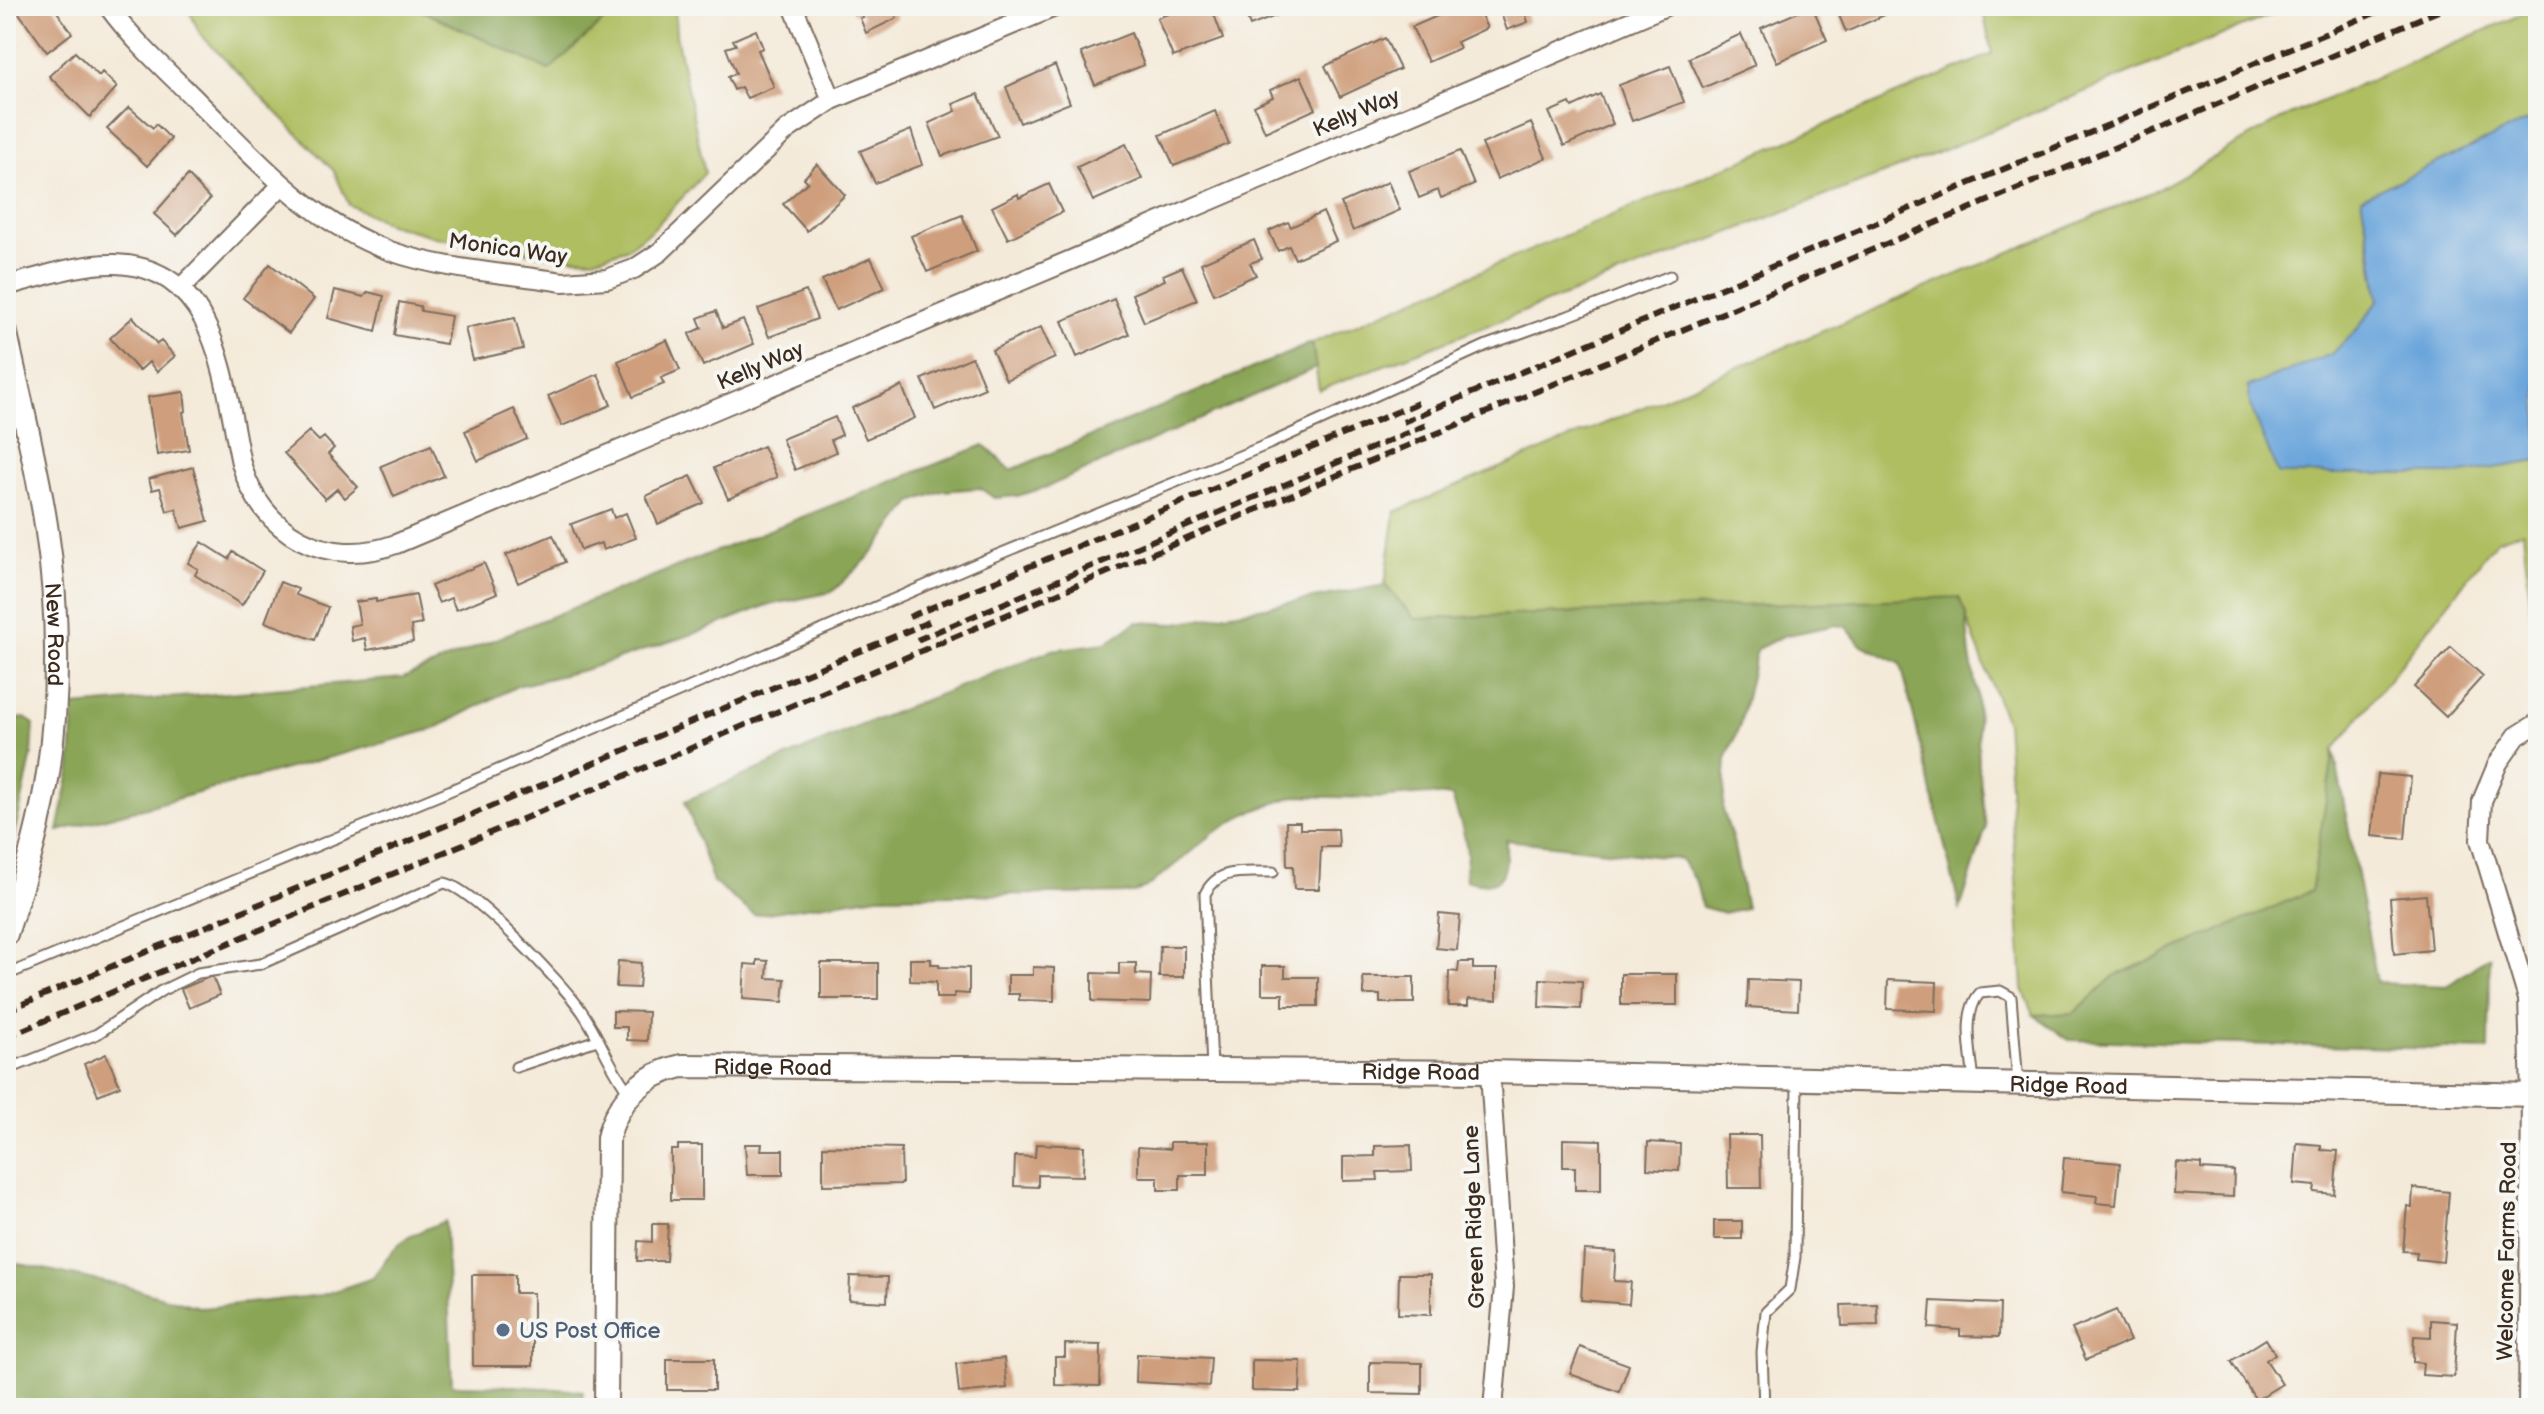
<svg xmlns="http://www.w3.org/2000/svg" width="2544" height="1414" viewBox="0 0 2544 1414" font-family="'Balsamiq Sans',sans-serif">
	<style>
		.green { fill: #aebe61; stroke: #747440; stroke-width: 2 }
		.forest { fill: #8aa557; stroke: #62683a; stroke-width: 2 }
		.water { fill: #6aa5db; stroke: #52687c; stroke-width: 2 }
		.building { fill: #cf9f7d }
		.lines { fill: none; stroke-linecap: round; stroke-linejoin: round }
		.service-casing { stroke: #7c6d5f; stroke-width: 13 }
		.minor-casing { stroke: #7c6d5f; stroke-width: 22 }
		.tertiary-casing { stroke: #7c6d5f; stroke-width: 26 }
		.service { stroke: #fff; stroke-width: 9 }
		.minor { stroke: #fff; stroke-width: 18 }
		.tertiary { stroke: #fff; stroke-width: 22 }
		.rail { stroke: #3b2a1e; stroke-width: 6; stroke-dasharray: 12 6; stroke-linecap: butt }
		.service-dot { fill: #5c6f8a; stroke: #f6f6f2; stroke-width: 3 }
		.labels { text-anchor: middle; stroke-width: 8; stroke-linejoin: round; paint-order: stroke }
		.street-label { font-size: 22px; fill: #3b2a1e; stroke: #f6f6f2 }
		.service-label { font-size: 22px; fill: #4e5e75; stroke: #f6f6f2; text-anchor: start }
	</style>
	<rect width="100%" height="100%" fill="#f6f6f2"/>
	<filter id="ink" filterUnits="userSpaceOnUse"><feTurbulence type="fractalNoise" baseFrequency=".0125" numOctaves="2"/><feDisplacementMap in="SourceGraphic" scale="16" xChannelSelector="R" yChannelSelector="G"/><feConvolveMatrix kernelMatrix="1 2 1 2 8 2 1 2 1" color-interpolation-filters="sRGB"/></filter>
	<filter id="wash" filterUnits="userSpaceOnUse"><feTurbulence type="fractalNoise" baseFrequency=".006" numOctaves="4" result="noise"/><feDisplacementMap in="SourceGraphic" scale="32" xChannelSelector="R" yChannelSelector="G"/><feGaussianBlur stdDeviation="1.8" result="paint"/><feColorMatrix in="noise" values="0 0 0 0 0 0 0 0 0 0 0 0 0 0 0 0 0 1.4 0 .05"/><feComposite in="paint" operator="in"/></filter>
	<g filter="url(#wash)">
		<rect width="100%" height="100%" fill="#f4ead9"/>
		<!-- green -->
		<path class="green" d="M187,6H412L549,70L620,6H675L676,35L705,173L654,228L626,249L593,259L555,257L439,238L389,224L349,205L334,171L200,34Z
			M1982,6H2292L1927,157L1319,390L1312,343L1992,54Z
			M2538,7V116L2361,198L2379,300L2359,327L2332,354L2248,387L2457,474L2538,461V683L2523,531L2497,540L2334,750L2312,891L2114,976L2074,1013L2034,1015L2023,989L2006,723L1959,598L1415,619L1385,585L1395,512L2157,190L2281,119Z"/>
		<!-- forest -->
		<path class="forest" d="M412,6H620L549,70Z
			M1312,343L1316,368L1047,487L1017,496L994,498L980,488L942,491L912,502L871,555L832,592L765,606L702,631L584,670L517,686L434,729L58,831L71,767L74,706L403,678L517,630L984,445L1011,470Z
			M1385,585L1415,619L1959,597L1966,614L1970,656L1977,693L1979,769L1986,828L1960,909L1901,664L1860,644L1846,627L1836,625L1783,636L1757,649L1740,725L1726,759L1723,810L1733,841L1746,908L1724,913L1702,907L1696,882L1681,859L1506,840C1507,873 1505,892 1466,880C1464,870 1467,863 1467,854C1466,835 1458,815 1452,797L1428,794L1375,798L1294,796L1248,813L1215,832L1150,885L1134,893L878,896L754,915L713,882L685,801L847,731L1052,650L1106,643L1137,622L1172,624Z
			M25,718L34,724L32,754L12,846L6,850V720Z
			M2334,750L2377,983L2447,986L2490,956L2489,1050L2069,1040L2034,1015L2074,1013L2114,976L2311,891Z
			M445,1221L452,1385L516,1386L583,1391V1408H6V1261L128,1287L202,1308L322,1295L373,1278C398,1239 403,1238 445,1221Z"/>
		<!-- water -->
		<path class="water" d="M2538,116V461L2457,474H2278L2250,405L2248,387L2332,354L2359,327L2379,300L2373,257L2361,198Z"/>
		<g id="blocks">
			<!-- building -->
			<path class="building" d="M20,6H53L72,33L47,52L16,9Z
				M851,6H892L897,18L866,33L860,18L863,17L860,12L854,14Z
				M1190,6H1211L1223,39L1173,57L1157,18Z
				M1242,6H1301L1250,26Z
				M1460,6H1477L1487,28L1457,42L1460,48L1428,62L1412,27Z
				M1503,6H1548L1526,15L1528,22L1507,30L1499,8Z
				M1812,6L1827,40L1777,62L1761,28Z
				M1835,6H1894L1896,10L1846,32Z
				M756,30L763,48L758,50L774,87L747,98L741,87L734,90L728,77L736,73L726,48L736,45L733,40Z
				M1131,33L1144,65L1095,85L1081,53Z
				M1741,34L1755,65L1703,88L1689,58Z
				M1385,38L1400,69L1340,97L1325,66Z
				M75,52L99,76L102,72L117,87L90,117L49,76Z
				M1055,65L1070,103L1020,123L1006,87Z
				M1670,66L1684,102L1632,121L1619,85Z
				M1301,76L1316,109L1265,132L1254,106L1273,97L1270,90Z
				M978,94L998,136L942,156L929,123L956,111L953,104Z
				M1600,94L1613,124L1564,146L1549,112L1570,103L1572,107Z
				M129,107L153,128L156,124L171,139L147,166L107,129Z
				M1215,111L1229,144L1174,166L1160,135Z
				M1531,123L1546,158L1497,179L1482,144Z
				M911,130L922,165L875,183L860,151Z
				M1126,144L1142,179L1093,201L1077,167Z
				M1460,151L1474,185L1441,198L1438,190L1419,198L1409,171Z
				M817,164L845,195L807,231L783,204L808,182L804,178Z
				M188,175L210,199L177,235L154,214Z
				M1388,182L1400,210L1353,231L1341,203Z
				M1049,184L1062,212L1008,239L992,207L1018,194L1019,198Z
				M1323,212L1336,241L1295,259L1289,246L1278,251L1269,231L1288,222L1291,227Z
				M962,215L977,251L927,272L911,236Z
				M1254,240L1262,259L1250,263L1256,275L1214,294L1201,263Z
				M871,258L885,288L836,310L822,280Z
				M270,264L314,299L289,333L243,298Z
				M1182,267L1197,300L1144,322L1132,294L1165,280L1163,275Z
				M335,290L364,297L368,292L384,296L376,331L328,318Z
				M806,291L817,319L769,337L758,309Z
				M1114,299L1129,334L1077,357L1062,321Z
				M399,302L420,306L421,311L451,316L446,344L394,335Z
				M716,311L723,328L743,320L754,344L703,366L689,334L702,328L698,318Z
				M133,317L157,344L161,341L175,356L157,372L149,362L139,371L110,338Z
				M515,318L523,349L473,360L465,328Z
				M1041,327L1055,358L1006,380L992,350Z
				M667,340L680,370L661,378L664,384L633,397L618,361Z
				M972,357L985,388L935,410L922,379Z
				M598,374L611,405L562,426L548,396Z
				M902,386L915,418L866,439L852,408Z
				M184,392L186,411L183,412L189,450L157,455L148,397Z
				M514,409L527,439L478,461L465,431Z
				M835,417L842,435L831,440L836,452L795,470L782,439Z
				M309,431L319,441L324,437L334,448L328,454L358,487L345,498L337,489L325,499L284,453Z
				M431,445L444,476L394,497L381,466Z
				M763,446L777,477L728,499L714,468Z
				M193,467L208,521L182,528L176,509L167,511L160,488L152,490L149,479Z
				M691,476L704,503L658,524L646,496Z
				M611,509L614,518L626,513L636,538L603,550L601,543L581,550L571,524Z
				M553,535L565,562L518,583L506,555Z
				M202,542L229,559L233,552L263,571L242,605L195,575L198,569L188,563Z
				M484,563L497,593L456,610L451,598L439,603L431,586Z
				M280,582L298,589L296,595L328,607L315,640L265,622Z
				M416,595L422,624L411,626L413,642L367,650L365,638L352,641L350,626L360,624L356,602L376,599V602Z
				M2451,647L2483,676L2446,717L2414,687Z
				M2378,774L2411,777L2405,839L2372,836Z
				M1286,822H1300V829H1338L1339,847H1321L1319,889H1294L1293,866H1287Z
				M2426,895L2431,950L2394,954L2390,898Z
				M1439,914L1460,916L1457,950L1436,948Z
				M1160,946H1184V977H1159Z
				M910,959H931V964H939V967L969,968V994L954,993V998H936V982L910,981Z
				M757,960L768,961L767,978L785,979L783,1002L743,999L745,964L757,965Z
				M618,961L641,963L639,988L616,987Z
				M1459,962H1473V969H1497V1000L1468,999V1006H1448L1449,971L1458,972Z
				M821,963H878V999H821Z
				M1119,963H1136V974L1151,975L1150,1003L1092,1001V973L1119,974Z
				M1262,966H1285V977H1318V1006H1283V994H1262Z
				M1033,967L1054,968V1001L1019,1000V994H1008V975H1033Z
				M1621,974H1677V1005H1621Z
				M212,976L220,995L189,1008L181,989Z
				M1363,977H1414V1003H1380V995H1364Z
				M1540,979L1582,981L1581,1009L1539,1007Z
				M1748,980L1799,982L1798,1010L1747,1007Z
				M1888,980L1937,982L1936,1011L1887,1009Z
				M613,1011L648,1012L647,1041L627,1040V1027H613Z
				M106,1054L120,1086L98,1095L84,1064Z
				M1727,1135H1760L1761,1188H1728Z
				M1563,1139L1601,1140V1190H1575V1167H1563Z
				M1170,1142H1208V1175H1180V1190H1158V1177H1138V1147L1170,1149Z
				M1648,1142L1680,1144L1679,1171L1647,1169Z
				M2297,1143L2321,1145V1150L2338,1151L2334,1194L2314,1192L2315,1186L2294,1184Z
				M745,1144H762L761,1150H783V1175H747Z
				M1036,1144L1084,1146L1083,1176L1038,1175V1187L1014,1186L1015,1156L1035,1157Z
				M678,1145H702V1200H671V1150H678Z
				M1411,1145L1412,1171L1377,1172L1378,1180L1343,1181V1157L1375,1156V1146Z
				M823,1146L901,1148L902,1184L823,1185Z
				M2064,1158L2120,1163L2116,1205L2096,1203L2097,1196L2061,1192Z
				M2176,1162L2201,1164V1169L2234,1171L2233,1197L2174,1194Z
				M2413,1188L2449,1192L2443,1262L2416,1259L2417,1252L2403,1251L2407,1206L2412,1207Z
				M1714,1221H1742V1239H1714Z
				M652,1224H668L666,1261H637L638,1241L652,1242Z
				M1584,1250L1616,1252L1614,1281L1631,1282L1629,1304L1581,1300Z
				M1399,1274H1431V1315L1398,1314Z
				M472,1275H515V1293H533V1366H473Z
				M850,1276L888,1277L887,1302L849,1300Z
				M1931,1301L2000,1304L1999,1337L1960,1336V1330L1929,1328Z
				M1877,1304L1878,1325L1842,1326L1841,1305Z
				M2116,1310L2130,1341L2086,1360L2072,1329Z
				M2431,1320L2457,1322L2454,1377L2422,1375L2423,1363L2413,1362L2414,1336L2431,1337Z
				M2266,1339L2275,1354L2266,1360L2282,1384L2256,1400L2231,1361Z
				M1065,1344L1101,1345L1100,1386L1055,1385V1357H1065Z
				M1580,1347L1629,1365L1619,1392L1570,1374Z
				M1137,1354L1211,1358L1209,1386L1136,1382Z
				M1004,1358L1007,1388L959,1393L956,1364Z
				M667,1359H714V1390H667Z
				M1252,1360L1301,1361L1300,1392L1252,1391Z
				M1370,1362L1422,1363V1394L1370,1393Z"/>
		</g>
	</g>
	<g filter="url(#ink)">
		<use href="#blocks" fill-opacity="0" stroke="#7c6d5f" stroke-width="2"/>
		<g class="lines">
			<defs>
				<path id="service" d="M6,975L449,791L980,562L1269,444L1487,345L1566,317L1670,276
					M516,1067L597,1040
					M6,1070L97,1034L161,991L198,973L261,964L444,883C472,887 565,986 583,1013C601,1040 610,1068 630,1094
					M1212,1070L1205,894C1219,866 1246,873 1273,872
					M1974,1082C1972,1056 1961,1014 1980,993L2000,991L2011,997L2018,1084
					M1764,1408L1762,1352L1766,1312L1790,1289L1795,1257L1797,1079"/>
				<path id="minor" d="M108,6C134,42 168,72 199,103C257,160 311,223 390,251C444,270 506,273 563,282L607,279L634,269L660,252L787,130L832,100L1057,6
					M793,6L832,100
					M6,286C41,277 79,263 115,264C220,267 224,386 241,463C261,534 327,569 396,544L1071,260L1666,6
					M180,289L282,185
					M1490,1072L1504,1287L1493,1408
					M2528,1408L2531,1094L2528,999L2480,840L2482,801L2498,763L2517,736L2538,723"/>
				<g id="tertiary">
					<path id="s1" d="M6,333C19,397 36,460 46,525C59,609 60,702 46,786C37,837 22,885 6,934"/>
					<path id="s2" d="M606,1408L608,1138C617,1100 644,1074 682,1066L1490,1072L2538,1095"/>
				</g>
			</defs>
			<!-- service casing -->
			<use href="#service" class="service-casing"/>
			<!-- minor casing -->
			<use href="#minor" class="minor-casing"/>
			<!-- tertiary casing -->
			<use href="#tertiary" class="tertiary-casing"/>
			<!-- service -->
			<use href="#service" class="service"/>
			<!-- minor -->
			<use href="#minor" class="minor"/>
			<!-- tertiary -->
			<use href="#tertiary" class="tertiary"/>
			<!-- rail -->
			<path class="rail" d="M1403,422L2391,6
				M909,617L1418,403
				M917,640L1426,425
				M6,1011L931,621
				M6,1037L2450,6"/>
		</g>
	</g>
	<!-- markers -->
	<circle class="service-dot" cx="503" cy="1330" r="8"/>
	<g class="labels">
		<!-- street labels -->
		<g class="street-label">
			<text transform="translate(1356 112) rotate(-23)" y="8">Kelly Way</text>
			<text transform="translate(508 248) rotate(8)" y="8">Monica Way</text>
			<text transform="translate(760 365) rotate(-23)" y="8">Kelly Way</text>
			<text dy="8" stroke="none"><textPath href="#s1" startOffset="306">New Road</textPath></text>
			<text dy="8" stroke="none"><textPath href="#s2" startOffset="470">Ridge Road</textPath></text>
			<text dy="8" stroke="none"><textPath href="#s2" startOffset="1118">Ridge Road</textPath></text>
			<text dy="8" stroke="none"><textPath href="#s2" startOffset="1766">Ridge Road</textPath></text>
			<text transform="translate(1473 1217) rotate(-92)" y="8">Green Ridge Lane</text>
			<text transform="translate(2506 1251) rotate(-89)" y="8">Welcome Farms Road</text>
		</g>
		<!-- service labels -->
		<g class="service-label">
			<text x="519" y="1338">US Post Office</text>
		</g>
	</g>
	<!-- margin -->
	<rect width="2544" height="1414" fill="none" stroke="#f6f6f2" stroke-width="32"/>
</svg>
